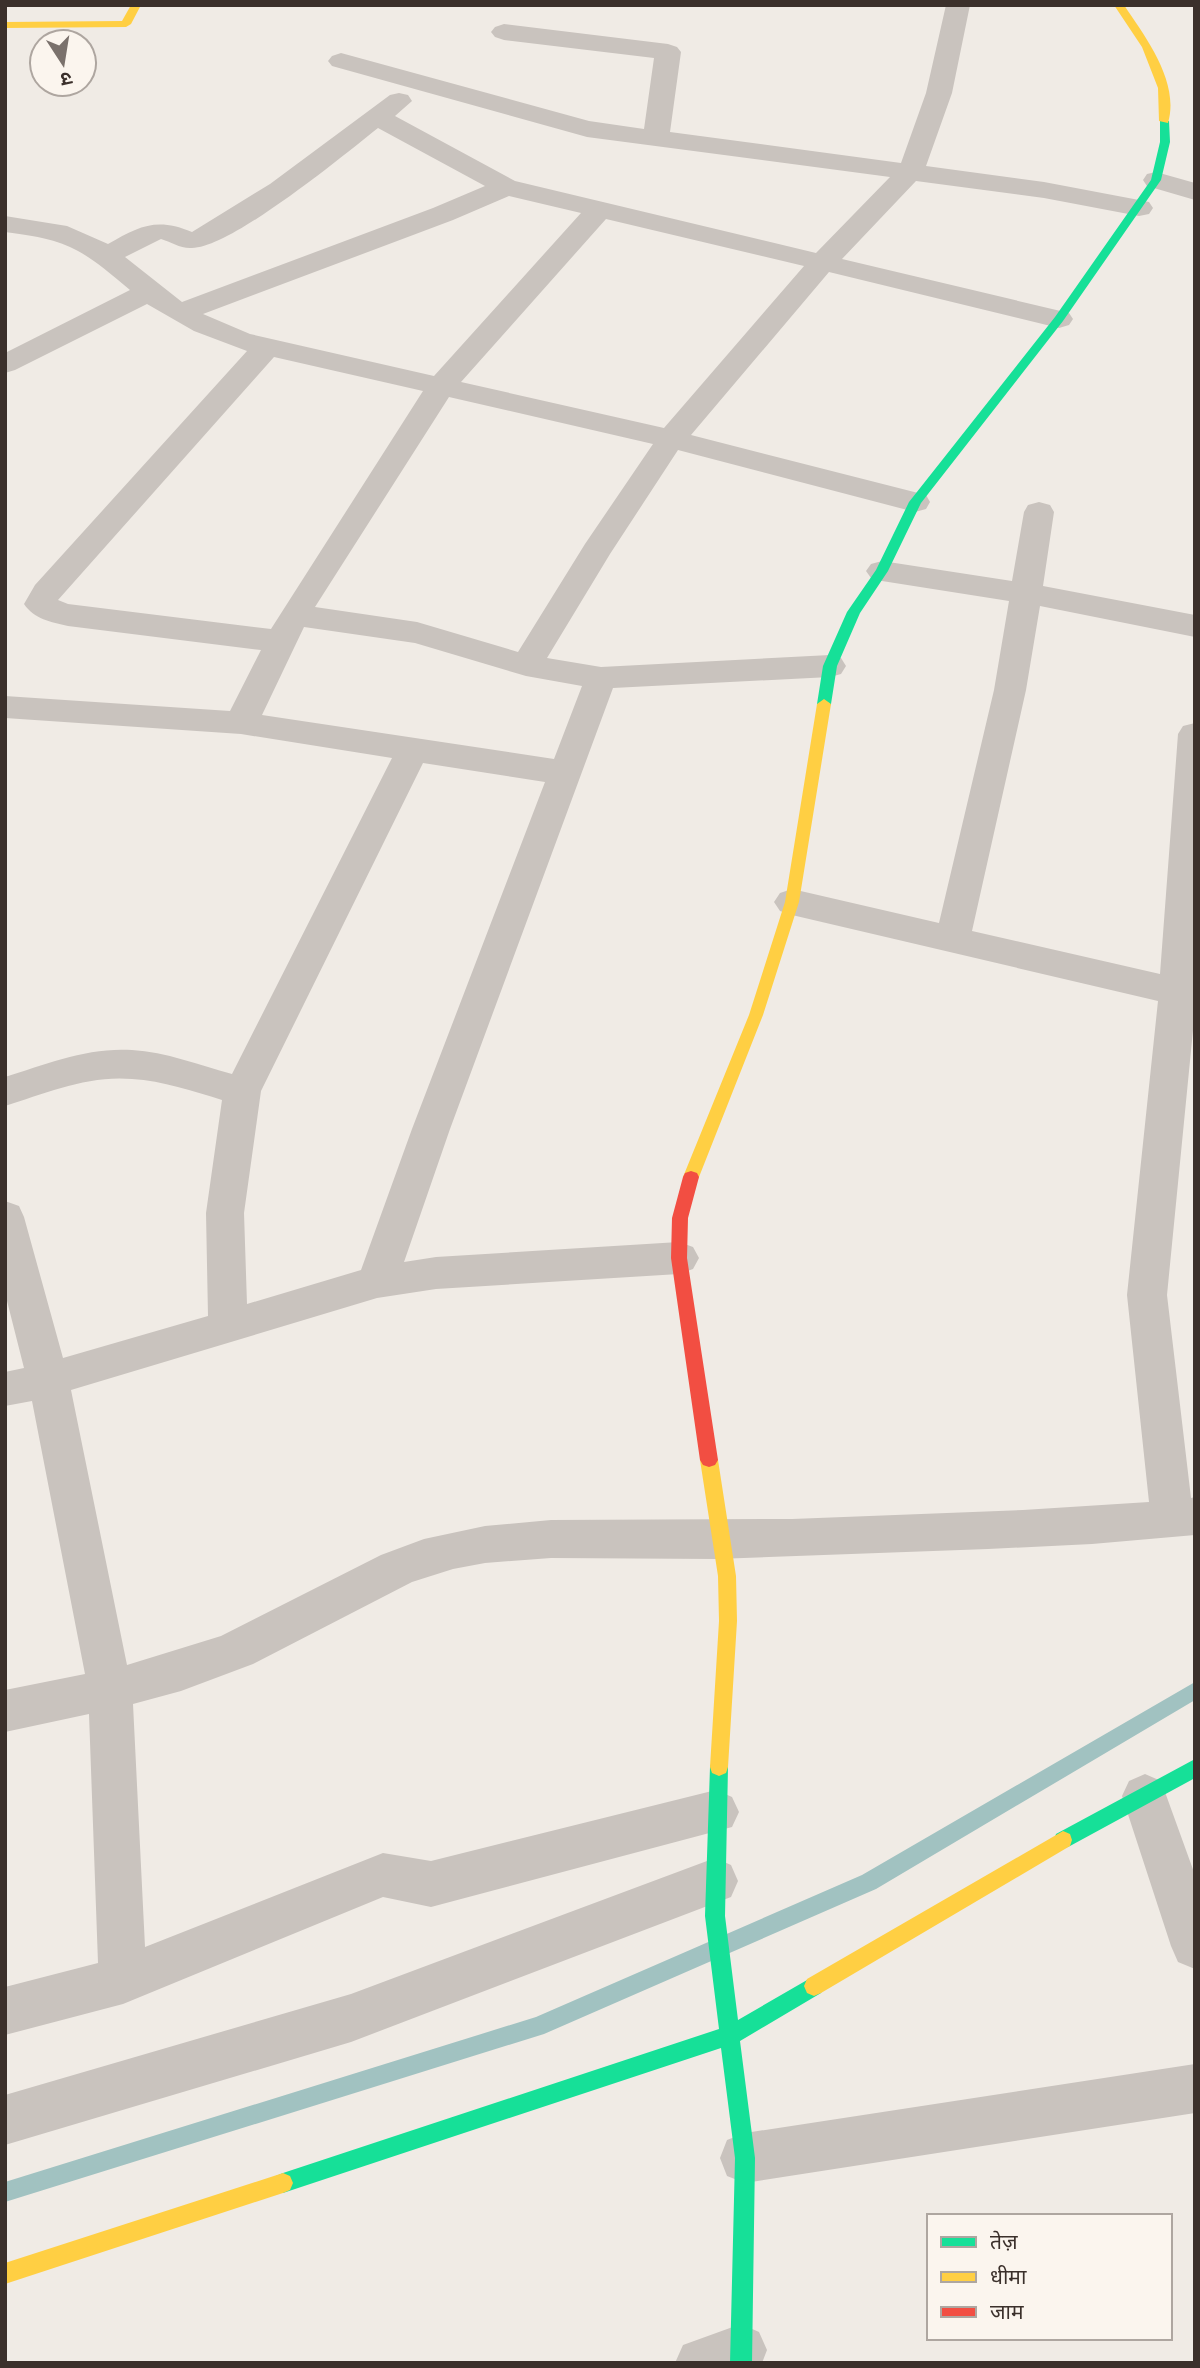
<svg xmlns="http://www.w3.org/2000/svg" width="1200" height="2368" viewBox="0 0 1200 2368" font-family="Karla,'Noto Sans Devanagari',sans-serif">
	<style>
		.lines { fill: none; stroke-linecap: round; stroke-linejoin: round }
		.stream { fill: #a1c2c1; fill-rule: evenodd }
		.street { fill: #c9c3be; fill-rule: evenodd }
		.fast { fill: #16e098; fill-rule: evenodd }
		.slow { fill: #ffcf43; fill-rule: evenodd }
		.jam { fill: #f24e42; fill-rule: evenodd }
	</style>
	<rect width="100%" height="100%" fill="#f0ebe5"/>
	<g class="lines">
		<!-- stream -->
		<path class="stream" d="M1195,1682V1700L876,1889L544,2034L5,2202V2182L536,2017L862,1875Z"/>
		<!-- street -->
		<path class="street" d="M946,5H970L952,93L926,166L1044,182L1139,200L1149,202L1153,208L1149,214L1139,216L1044,198L916,181L842,259L1069,313L1073,319L1069,325L1059,328L829,272L691,435L926,495L930,502L926,509L915,512L678,450L610,554L547,658L601,667L830,655L841,658L846,666L841,674L830,677L613,688L450,1129L404,1262L436,1257L679,1242L693,1247L699,1258L693,1269L679,1274L436,1289L377,1298L71,1390L127,1665L221,1636L381,1555L424,1539L485,1526L551,1520L792,1519L1023,1510L1149,1502L1127,1295L1158,1001L792,915L780,911L774,902L780,893L792,889L939,923L994,690L1009,601L882,581L871,578L866,571L871,564L882,561L1012,581L1024,512L1028,505L1039,502L1050,505L1054,512L1043,586L1195,615V637L1040,606L1026,690L972,931L1160,974L1178,734L1183,726L1195,723V1010L1167,1295L1191,1498L1195,1497V1535L1092,1544L988,1549L716,1559L551,1558L485,1563L453,1569L412,1582L253,1664L181,1691L133,1704L145,1947L383,1853L431,1861L716,1790L732,1797L739,1812L732,1827L431,1907L383,1897L123,2004L5,2035V1987L98,1963L89,1714L5,1732V1690L85,1674L32,1401L5,1406V1372L24,1368L5,1293V1201L19,1206L24,1217L63,1358L208,1316L206,1213L222,1100C193,1091 163,1081 132,1079C88,1075 46,1093 5,1106V1077C46,1064 88,1047 132,1050C166,1052 199,1065 232,1074L392,758L241,734L5,718V696L230,711L261,650L68,626C51,622 34,619 24,604L35,585L247,351L194,331L147,304L15,370L5,373V353L130,290C81,249 70,240 5,232V216L67,226L108,244C139,226 157,217 192,232L270,184L390,95L399,93L408,95L412,101L395,116L515,181L816,253L890,177L587,137L332,66L328,61L332,56L341,53L589,121L644,129L654,58L504,40L495,37L491,32L495,27L504,24L668,44L677,47L681,52L670,132L901,163L926,93ZM378,128L485,186L433,208L182,302L125,257L161,239C171,242 181,249 192,248C231,248 344,155 378,128ZM509,196L581,213L434,376L250,334L203,314L453,220ZM606,219L804,266L664,428L461,382ZM274,357L423,391L271,629L68,604L58,600ZM449,397L653,444L585,544L518,652L417,622L315,607ZM304,627L415,643L526,676L582,686L554,759L262,715ZM423,763L545,782L412,1129L361,1270L247,1304L244,1213L261,1091Z
			M1156,172L1195,183V200L1147,186L1143,180L1147,174Z
			M1145,1774L1161,1781L1195,1875V1969L1178,1962L1171,1946L1122,1796L1129,1781Z
			M715,1858L731,1865L738,1881L731,1897L351,2042L5,2145V2095L351,1994Z
			M1195,2064V2113L745,2183L727,2176L720,2158L727,2140L745,2133Z
			M741,2324L759,2332L767,2350L762,2363H675L683,2345Z"/>
		<!-- fast -->
		<path class="fast" d="M1160,119L1169,121L1170,142L1161,180L1063,321L921,503L888,571L860,613L837,666L831,704L829,707H819L817,704L823,666L847,612L876,570L909,502L1055,317L1151,180L1160,142Z
			M719,1758L726,1761L728,1767L725,1916L738,2020L814,1976L821,1979L824,1986L821,1993L740,2041L755,2158L752,2363H730L735,2158L721,2048L283,2193L276,2190L273,2183L276,2176L283,2173L719,2029L705,1916L710,1767L712,1761Z
			M1195,1759V1778L1070,1846L1063,1849L1056,1846L1054,1840L1056,1834Z"/>
		<!-- slow -->
		<path class="slow" d="M131,5H141L131,24L126,27L5,28V22L122,21Z
			M1114,5H1124C1146,38 1180,82 1168,123L1159,121L1158,88L1142,47Z
			M824,699L831,704L799,902L763,1015L699,1177L697,1181H685L683,1177L749,1015L785,902L817,704Z
			M709,1453L715,1455L718,1460L736,1576L737,1621L728,1767L726,1773L719,1776L712,1773L710,1767L719,1621L718,1576L700,1460L703,1455Z
			M1063,1831L1070,1834L1072,1840L1070,1846L821,1993L814,1996L807,1993L804,1986L807,1979Z
			M283,2173L290,2176L293,2183L290,2190L283,2193L5,2284V2263Z"/>
		<!-- jam -->
		<path class="jam" d="M691,1171L697,1173L699,1177L688,1218L687,1258L718,1460L715,1465L709,1467L703,1465L700,1460L671,1258L672,1218L683,1177L685,1173Z"/>
	</g>
	<!-- border -->
	<rect width="1200" height="2368" fill="none" stroke="#3b302b" stroke-width="14"/>
	<!-- legend -->
	<rect x="927" y="2214" width="245" height="126" fill="#fbf5ee" stroke="#aea6a0" stroke-width="2"/>
	<rect x="941" y="2237" width="35" height="10" fill="#16e098" stroke="#aea6a0" stroke-width="2"/>
	<text x="990" y="2249" font-size="21" fill="#3b302b">तेज़</text>
	<rect x="941" y="2272" width="35" height="10" fill="#ffcf43" stroke="#aea6a0" stroke-width="2"/>
	<text x="990" y="2284" font-size="21" fill="#3b302b">धीमा</text>
	<rect x="941" y="2307" width="35" height="10" fill="#f24e42" stroke="#aea6a0" stroke-width="2"/>
	<text x="990" y="2319" font-size="21" fill="#3b302b">जाम</text>
	<!-- north arrow -->
	<g transform="translate(63 63) rotate(168)"><circle r="33" fill="#fbf5ee" stroke="#aea6a0" stroke-width="2"/>
	<path d="M0-5L12 26L0 18L-12 26Z" fill="#7a716c"/>
	<text y="-10" font-size="19" font-weight="bold" text-anchor="middle" fill="#3b302b">उ</text>
	</g>
</svg>
